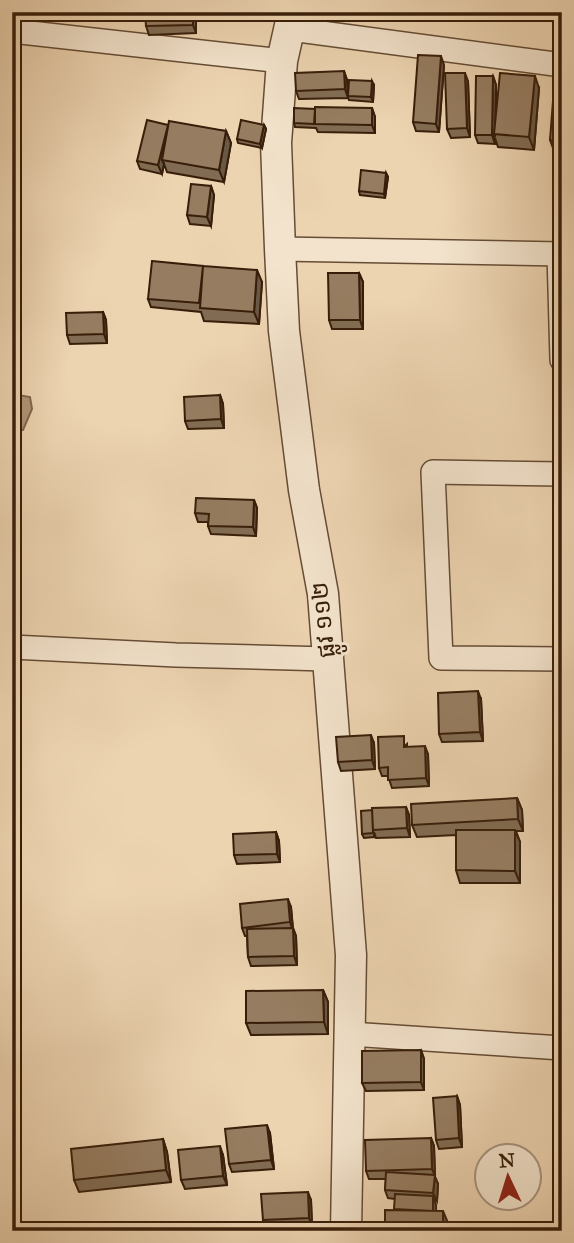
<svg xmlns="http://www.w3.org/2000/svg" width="574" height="1243" viewBox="0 0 574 1243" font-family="'IM FELL Great Primer','Noto Sans Khmer',serif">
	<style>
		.water { fill: #af9678; stroke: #7f664c; stroke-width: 2 }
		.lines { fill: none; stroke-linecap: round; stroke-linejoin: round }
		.minor-casing { stroke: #654c34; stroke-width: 26 }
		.tertiary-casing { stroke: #654c34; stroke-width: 33 }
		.minor { stroke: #f3e3cc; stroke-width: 23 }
		.tertiary { stroke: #f3e3cc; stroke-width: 30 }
		.wall { fill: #816c53; stroke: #381e0a; stroke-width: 2 }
		.shaded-wall { fill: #695844; stroke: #381e0a; stroke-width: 2 }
		.building { fill: #967d61; stroke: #381e0a; stroke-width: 2 }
		.labels { text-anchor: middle; stroke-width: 6; stroke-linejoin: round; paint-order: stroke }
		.street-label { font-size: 24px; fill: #381e0a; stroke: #f3e3cc }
	</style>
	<rect width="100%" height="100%" fill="#edd4b1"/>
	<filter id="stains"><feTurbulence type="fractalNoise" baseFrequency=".00286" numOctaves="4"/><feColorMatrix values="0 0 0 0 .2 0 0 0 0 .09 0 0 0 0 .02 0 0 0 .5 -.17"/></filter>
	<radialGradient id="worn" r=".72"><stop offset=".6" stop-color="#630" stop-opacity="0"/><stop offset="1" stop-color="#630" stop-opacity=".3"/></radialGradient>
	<!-- water -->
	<path class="water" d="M12,394L30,397L32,409L23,430H12Z"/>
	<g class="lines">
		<defs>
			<path id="minor" d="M291,29L562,65
				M12,31L282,61
				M280,249L562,254
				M559,254L562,360
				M562,474L433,472L441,658L562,659
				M12,647L176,655L327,659
				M350,1034L562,1048"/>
			<path id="tertiary" d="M293,12L282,61L276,143L280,249L284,331L304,490L323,594L351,955L346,1231"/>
		</defs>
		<!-- minor casing -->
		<use href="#minor" class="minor-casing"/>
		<!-- tertiary casing -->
		<use href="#tertiary" class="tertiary-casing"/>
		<!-- minor -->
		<use href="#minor" class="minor"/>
		<!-- tertiary -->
		<use href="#tertiary" class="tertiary"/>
	</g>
	<!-- wall -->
	<path class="wall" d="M196,12V33L149,35L146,26Z
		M444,65L439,132L416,131L413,122Z
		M344,71L347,80L348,93L374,85L373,102L349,100L348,97V98L299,99L296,91Z
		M493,76L496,85V115L539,88L534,150L498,147L495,138V144L478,143L475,135Z
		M468,81L470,137L451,138L447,129Z
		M562,89V149L553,148L550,140Z
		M372,108L375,117V133L318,132L316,128L295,127L294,123L315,109Z
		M168,125L226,131L231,143L224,182L167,172L164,164L162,174L140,169L137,161Z
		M264,125L266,129L262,148L238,143L237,139Z
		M386,173L388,177L385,198L360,195L359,191Z
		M211,186L214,195L211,226L190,224L187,215Z
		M359,273L363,282V329H332L329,320Z
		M262,282L259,324L204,321L201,312L151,307L148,299Z
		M103,312L106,320L107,343L70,344L67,335Z
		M220,395L223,404L224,428L188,429L185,421Z
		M254,500L257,508L256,536L211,534L208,526V522H198L195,513Z
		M481,699L483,741L442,742L439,734Z
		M374,743L375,769L341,771L338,762Z
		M407,744V747L428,754L429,786L392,788L388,776H382L379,768Z
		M517,798L522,810L523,831H516L520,842V883H460L456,870V835L417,837L412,825Z
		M406,807L409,815L410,837L376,838L374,832V837L364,838L362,834Z
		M276,832L279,841L280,862L237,864L234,855Z
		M291,907L293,928L296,936L297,965L251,966L248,957L247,936H245L242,928Z
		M323,990L328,1002V1034L251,1035L246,1023Z
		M421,1050L424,1059V1090L366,1091L362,1083Z
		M457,1096L460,1105L462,1147L439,1149L436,1140Z
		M270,1133L274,1169L232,1172L229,1164Z
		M431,1138L434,1146L435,1177L438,1184L437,1201H435L436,1211L448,1223V1231H385L395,1210V1199L388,1198L385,1190L386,1179H369L366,1171Z
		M163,1139L167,1152L171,1182L79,1192L74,1180Z
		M223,1155L227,1185L185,1189L181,1180Z
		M311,1200L312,1226L266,1228L263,1220Z"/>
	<!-- shaded-wall -->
	<path class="shaded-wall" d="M193,12H196V33L193,25Z
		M441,56L444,65L439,132L436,124Z
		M344,71L347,80L348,98L345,89Z
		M465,73L468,81L470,137L467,128Z
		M493,76L496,85L495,135L494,134L495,144L492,135Z
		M535,76L539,88L534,150L529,137Z
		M372,81L374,85L373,102L371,97Z
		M372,108L375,117V133L372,125Z
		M168,125L162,160L164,164L162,174L158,165Z
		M264,125L266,129L262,148L260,144Z
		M226,131L231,143L224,182L219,170Z
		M386,173L388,177L385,198L384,194Z
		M211,186L214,195L211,226L207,217Z
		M257,270L262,282L259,324L254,312Z
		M359,273L363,282V329L360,320Z
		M103,312L106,320L107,343L104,334Z
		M220,395L223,404L224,428L221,419Z
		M254,500L257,508L256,536L253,527Z
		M478,691L481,699L483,741L480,732Z
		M371,735L374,743L375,769L372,760Z
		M425,746L428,754L429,786L426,778Z
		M517,798L522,810L523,831L518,819Z
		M406,807L409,815L410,837L407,828Z
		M515,830L520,842V883L515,871Z
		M276,832L279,841L280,862L277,854Z
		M288,899L291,907L293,931L290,922Z
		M293,928L296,936L297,965L294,956Z
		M323,990L328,1002V1034L324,1022Z
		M421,1050L424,1059V1090L421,1082Z
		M457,1096L460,1105L462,1147L459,1138Z
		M267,1125L270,1133L274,1169L271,1160Z
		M431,1138L434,1146L435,1177L438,1184L437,1201L433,1193L435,1176L432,1169Z
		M163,1139L167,1152L171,1182L166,1170Z
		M220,1146L223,1155L227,1185L223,1176Z
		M308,1192L311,1200L312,1226L309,1218Z
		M433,1196L436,1205V1219L433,1211Z
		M443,1211L448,1223V1231H443Z"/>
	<!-- building -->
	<path class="building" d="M145,12H193V25L146,26Z
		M418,55L441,56L436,124L413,122Z
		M344,71L345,89L296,91L295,73Z
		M445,73H465L467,128L447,129Z
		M500,73L535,76L529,137L494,134Z
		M476,76H493L492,135H475Z
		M349,80L372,81L371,97L348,96Z
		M554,88L562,89V141L550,140Z
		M315,107L372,108V125L315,124Z
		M294,108L315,109L314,124L294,123Z
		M147,120L168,125L158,165L137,161Z
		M241,120L264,125L260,144L237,139Z
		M169,121L226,131L219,170L162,160Z
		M361,170L386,173L384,194L359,191Z
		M191,184L211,186L207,217L187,215Z
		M152,261L203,266L199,303L148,299Z
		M203,266L257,270L254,312L200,308Z
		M328,273H359L360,320H329Z
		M103,312L104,334L67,335L66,313Z
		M220,395L221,419L185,421L184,397Z
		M196,498L254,500L253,527L208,526L209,514L195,513Z
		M478,691L480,732L439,734L438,693Z
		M371,735L372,760L338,762L336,737Z
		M404,736V747L425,746L426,778L388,780V767L379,768L378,737Z
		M517,798L518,819L412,825L411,804Z
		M406,807L407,828L373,830L372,808Z
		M372,810L373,833L362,834L361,811Z
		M456,830H515V871L456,870Z
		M276,832L277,854L234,855L233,834Z
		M288,899L290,922L242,928L240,904Z
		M293,928L294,956L248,957L247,929Z
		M323,990L324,1022L246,1023V991Z
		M421,1050V1082L362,1083V1051Z
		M457,1096L459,1138L436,1140L433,1098Z
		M267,1125L271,1160L229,1164L225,1129Z
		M431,1138L432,1169L366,1171L365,1140Z
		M163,1139L166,1170L74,1180L71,1149Z
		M220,1146L223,1176L181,1180L178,1150Z
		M488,1151L519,1152V1156H488Z
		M386,1172L435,1175L433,1193L385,1190Z
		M308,1192L309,1218L263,1220L261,1194Z
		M395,1194L433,1196V1211L394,1209Z
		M385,1210L443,1211V1231H385Z
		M557,1224H562V1231H556Z"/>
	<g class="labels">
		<!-- street labels -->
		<g class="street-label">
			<text transform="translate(323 620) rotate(-96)" y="8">ផ្លូវ ១១២</text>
		</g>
	</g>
	<!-- margin -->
	<rect width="574" height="1243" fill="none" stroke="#edd4b1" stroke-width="42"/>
	<rect x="14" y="14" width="546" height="1215" fill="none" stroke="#381e0a" stroke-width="3.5"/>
	<rect x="21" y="21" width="532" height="1201" fill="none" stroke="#381e0a" stroke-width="2"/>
	<!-- north arrow -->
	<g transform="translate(508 1177) rotate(356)"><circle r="33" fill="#f3e3cc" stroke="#a8947e" stroke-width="2"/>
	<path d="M0-5L12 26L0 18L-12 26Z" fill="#8f2418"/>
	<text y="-10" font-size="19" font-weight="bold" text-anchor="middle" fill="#381e0a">N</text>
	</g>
	<rect width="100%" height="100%" filter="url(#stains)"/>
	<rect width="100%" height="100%" fill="url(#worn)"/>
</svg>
